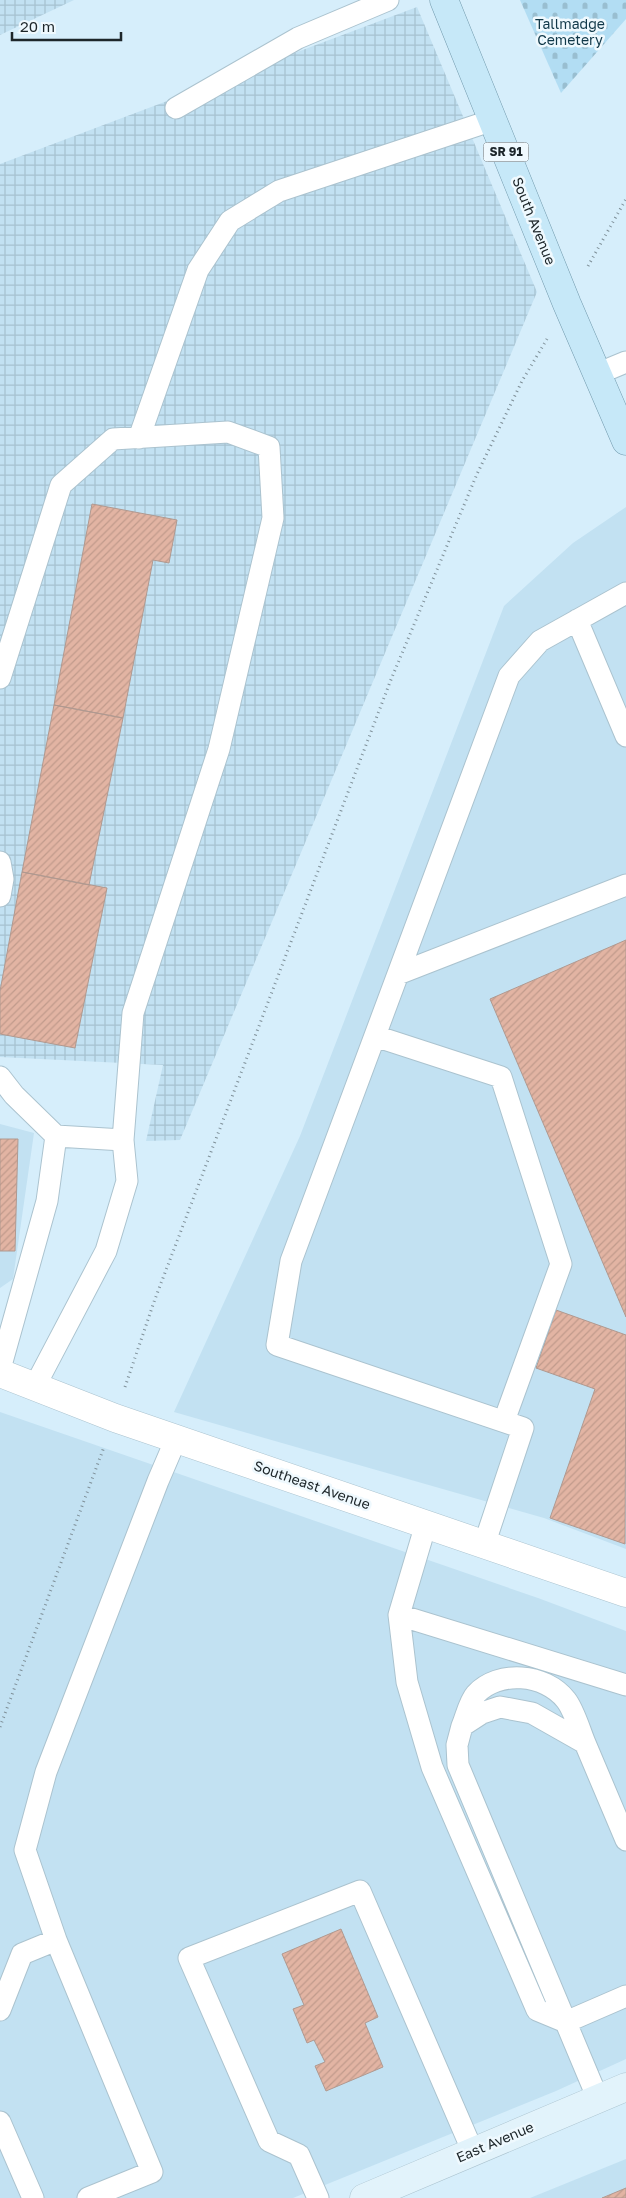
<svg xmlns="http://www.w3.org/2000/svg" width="626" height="2198" viewBox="0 0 626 2198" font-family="'Golos Text',sans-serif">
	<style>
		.built { fill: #c2e1f2 }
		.industrial { fill: url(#industrial-grid) }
		.cemetery { fill: url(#cemetery-stones) }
		.building { fill: url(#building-hatch); stroke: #b09990 }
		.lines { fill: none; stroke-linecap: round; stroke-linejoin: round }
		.service-casing { stroke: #abc3cf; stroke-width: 23 }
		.tertiary-casing { stroke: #abc3cf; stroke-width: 29 }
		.secondary-casing { stroke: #abc3cf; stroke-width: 29 }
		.primary-casing { stroke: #729aad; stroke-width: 29 }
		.path { stroke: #7f9099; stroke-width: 3; stroke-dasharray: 1 4; stroke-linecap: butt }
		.service { stroke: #fff; stroke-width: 21 }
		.tertiary { stroke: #fff; stroke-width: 28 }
		.secondary { stroke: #e2f3fb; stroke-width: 28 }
		.primary { stroke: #c6e8f8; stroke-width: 28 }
		.labels { text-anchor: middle; stroke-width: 5; stroke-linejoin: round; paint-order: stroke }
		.shield { fill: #eff9fe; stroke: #5c656a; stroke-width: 1 }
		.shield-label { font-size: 12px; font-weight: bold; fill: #1d262a }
		.park-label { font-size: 14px; fill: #103849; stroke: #eff9fe }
		.street-label { font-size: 14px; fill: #1d262a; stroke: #eff9fe }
	</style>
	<defs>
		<pattern id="industrial-grid" width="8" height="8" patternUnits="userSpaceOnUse" patternTransform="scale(1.25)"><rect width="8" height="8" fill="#c2e1f2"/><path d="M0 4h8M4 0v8" fill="none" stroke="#a6c1d0"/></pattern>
		<pattern id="cemetery-stones" width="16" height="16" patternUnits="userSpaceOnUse" patternTransform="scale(1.25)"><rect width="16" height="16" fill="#b2ddf3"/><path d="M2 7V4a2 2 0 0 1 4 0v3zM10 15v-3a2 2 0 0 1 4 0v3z" fill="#99bed0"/></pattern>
		<pattern id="building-hatch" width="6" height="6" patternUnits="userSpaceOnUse" patternTransform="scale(1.25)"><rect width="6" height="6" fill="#e2b4a3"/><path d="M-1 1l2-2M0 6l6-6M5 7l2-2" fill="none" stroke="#c19b8c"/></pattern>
	</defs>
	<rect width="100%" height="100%" fill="#d6eefb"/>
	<!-- built -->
	<path class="built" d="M626,507V1549L544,1518L174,1412L300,1136L504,606L573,543Z
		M0,1124L34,1133L13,1279L0,1288Z
		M0,1412L538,1598L626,1631V2059L556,2091L293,2198H0Z
		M626,2159V2198H530Z"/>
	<!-- industrial -->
	<path class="industrial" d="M0,0H74L0,35Z
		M417,7L537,292L180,1140L146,1141L163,1065L0,1057V164Z"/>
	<!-- cemetery -->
	<path class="cemetery" d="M520,0H626V19L561,93Z"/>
	<!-- building -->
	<path class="building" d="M92,504L177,520L169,563L153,560L123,718L54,705Z
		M54,705L123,718L89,885L22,872Z
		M22,872L107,888L75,1048L0,1034V991Z
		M626,940V1317L490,999Z
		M0,1139H18L15,1251H0Z
		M556,1310L626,1335L625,1544L550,1518L595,1389L536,1368Z
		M341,1929L378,2017L365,2023L383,2067L326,2091L315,2066L325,2062L314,2040L307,2043L293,2009L304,2005L282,1954Z
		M626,2188V2198H602Z"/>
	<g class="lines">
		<defs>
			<path id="service" d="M176,108L298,38L388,0
				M597,374L626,362
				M139,438L198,270L230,221L279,191L493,120
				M577,620L626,736
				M0,678L61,485L113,439L228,432L269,447L273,518L219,749L133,1013L123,1140L127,1181L106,1251L35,1386
				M0,862L3,879L0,896
				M398,974L626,885
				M375,1036L501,1077L561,1264L504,1421
				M0,1077L14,1095L56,1136L47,1201L0,1369
				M56,1136L123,1140
				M426,1524L399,1615L407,1682L432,1767L537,2010L566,2022L626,1996
				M484,1545L523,1428L277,1345L291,1261L509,676L540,641L626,593
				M399,1615L626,1685
				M462,1726C466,1717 469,1702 476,1694C498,1670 545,1673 566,1700C574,1710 580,1731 585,1743
				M56,1940L25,1850L46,1772L158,1481L176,1439
				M0,2010L22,1954L56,1940L152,2172L88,2198
				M598,2099L458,1765L457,1745L462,1726L482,1713L500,1707L532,1713L585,1743L626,1840
				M0,2122L33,2198
				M318,2198L299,2155L269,2141L189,1958L360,1891L473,2152"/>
			<path id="tertiary" d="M0,1373L115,1418L626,1593"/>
			<path id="secondary" d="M364,2198L626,2087"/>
			<path id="primary" d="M444,0L567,304L626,441"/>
		</defs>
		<!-- service casing -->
		<use href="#service" class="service-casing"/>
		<!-- tertiary casing -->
		<use href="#tertiary" class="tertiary-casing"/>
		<!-- secondary casing -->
		<use href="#secondary" class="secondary-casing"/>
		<!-- primary casing -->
		<use href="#primary" class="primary-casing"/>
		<!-- path -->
		<path class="path" d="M588,266L626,199
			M125,1387L155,1299L390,682L477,474L522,381L547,339
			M0,1727L104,1447"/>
		<!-- service -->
		<use href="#service" class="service"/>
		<!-- tertiary -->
		<use href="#tertiary" class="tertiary"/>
		<!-- secondary -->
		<use href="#secondary" class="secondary"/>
		<!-- primary -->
		<use href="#primary" class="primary"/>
	</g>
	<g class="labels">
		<!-- shield labels -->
		<rect class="shield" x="483.5" y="142.5" width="45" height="19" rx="4"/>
		<g class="shield-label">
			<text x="506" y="156">SR 91</text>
		</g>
		<!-- park labels -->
		<g class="park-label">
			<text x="570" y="29">Tallmadge<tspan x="570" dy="16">Cemetery</tspan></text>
		</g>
		<!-- street labels -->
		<g class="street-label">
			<text transform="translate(534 221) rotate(68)" y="5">South Avenue</text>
			<text transform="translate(312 1485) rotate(19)" y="5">Southeast Avenue</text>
			<text transform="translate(495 2142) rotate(-23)" y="5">East Avenue</text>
		</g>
	</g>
	<!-- scale -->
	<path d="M12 32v8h109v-8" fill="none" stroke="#1d262a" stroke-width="2.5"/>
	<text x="20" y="32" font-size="15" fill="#1d262a" stroke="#eff9fe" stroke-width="4" paint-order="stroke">20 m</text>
</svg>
